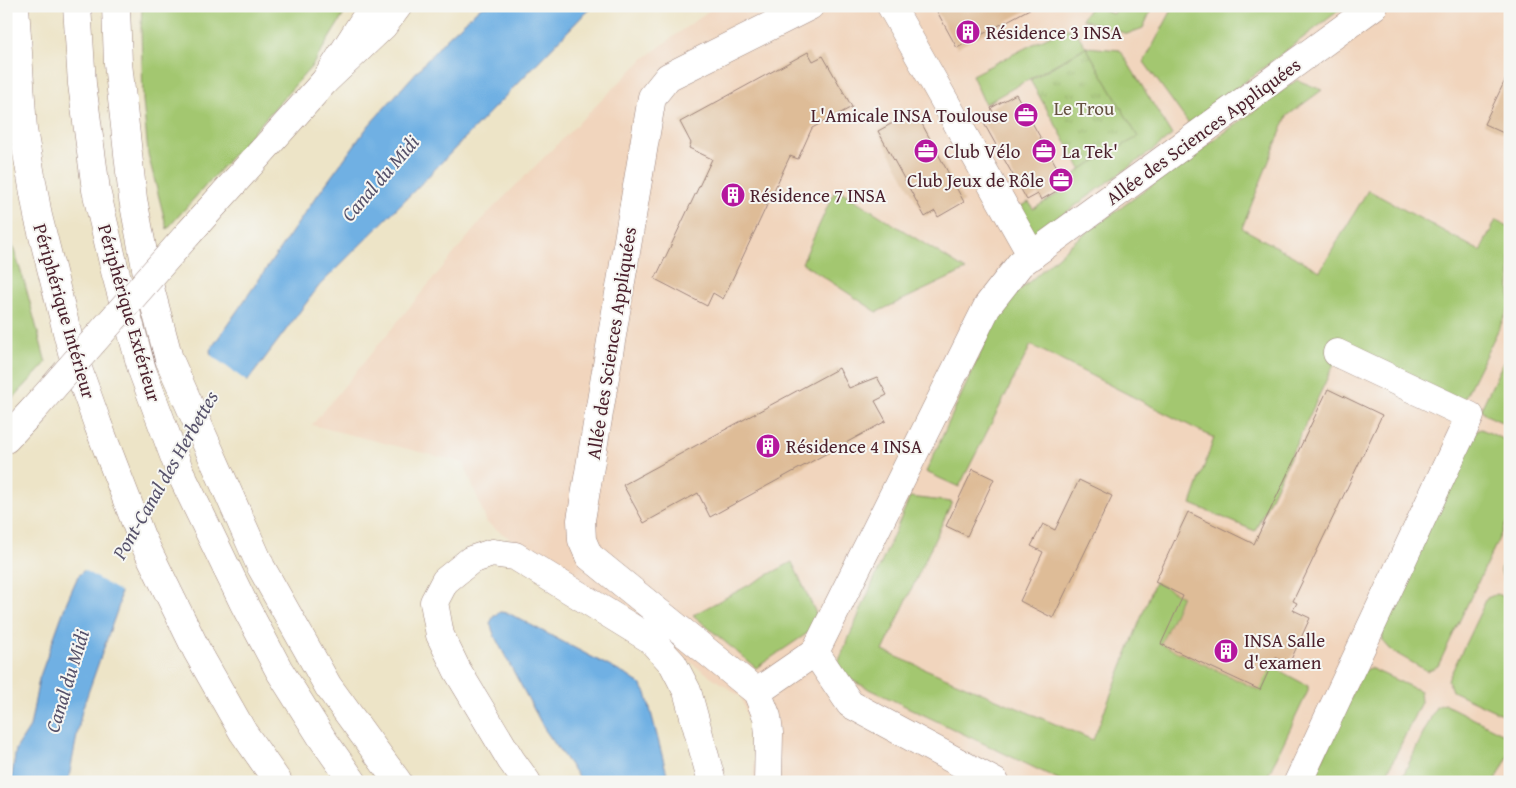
<svg xmlns="http://www.w3.org/2000/svg" width="1516" height="788" viewBox="0 0 1516 788" font-family="'Gentium Book Plus',serif">
	<style>
		.built { fill: #f1d5bd }
		.grass { fill: #a3c770; stroke: #76734e }
		.park { fill: url(#park-tufts); stroke: #76734e }
		.water { fill: #6fb0e3; stroke: #5c6887 }
		.pier { fill: #ede4c7 }
		.building { fill: #debc97 }
		.lines { fill: none; stroke-linecap: round; stroke-linejoin: round }
		.minor-casing { stroke: #9c8279; stroke-width: 29 }
		.major-casing { stroke: #9c8279; stroke-width: 29 }
		.highway-casing { stroke: #9c8279; stroke-width: 29 }
		.minor { stroke: #fff; stroke-width: 28 }
		.major { stroke: #fff; stroke-width: 28 }
		.highway { stroke: #fff; stroke-width: 28 }
		.major-bridge-casing { stroke: #9c8279; stroke-width: 29; stroke-linecap: butt }
		.major-bridge { stroke: #fff; stroke-width: 28 }
		.labels { text-anchor: middle; stroke-width: 4; stroke-linejoin: round; paint-order: stroke }
		.poi-label { font-size: 19px; fill: #4a1f2b; stroke: #f6f6f2; text-anchor: start }
		.park-label { font-size: 19px; fill: #655140; stroke: #f6f6f2 }
		.street-label { font-size: 19px; fill: #4a1f2b; stroke: #f6f6f2 }
		.water-label { font-size: 20px; font-style: italic; fill: #57526b; stroke: #f6f6f2 }
	</style>
	<defs>
		<pattern id="park-tufts" width="24" height="20" patternUnits="userSpaceOnUse" patternTransform="scale(1.25)"><rect width="24" height="20" fill="#a3c770"/><path d="M3 7l-1-3M5 7V3M7 7l1-3M15 17l-1-3M17 17v-4M19 17l1-3" fill="none" stroke="#8eaa61"/></pattern>
	</defs>
	<rect width="100%" height="100%" fill="#f6f6f2"/>
	<filter id="ink" filterUnits="userSpaceOnUse"><feTurbulence type="fractalNoise" baseFrequency=".02" numOctaves="2"/><feDisplacementMap in="SourceGraphic" scale="10" xChannelSelector="R" yChannelSelector="G"/><feConvolveMatrix kernelMatrix="1 2 1 2 8 2 1 2 1" color-interpolation-filters="sRGB"/></filter>
	<filter id="wash" filterUnits="userSpaceOnUse"><feTurbulence type="fractalNoise" baseFrequency=".0096" numOctaves="4" result="noise"/><feDisplacementMap in="SourceGraphic" scale="20" xChannelSelector="R" yChannelSelector="G"/><feGaussianBlur stdDeviation="1.12" result="paint"/><feColorMatrix in="noise" values="0 0 0 0 0 0 0 0 0 0 0 0 0 0 0 0 0 1.4 0 .05"/><feComposite in="paint" operator="in"/></filter>
	<g filter="url(#wash)">
		<rect width="100%" height="100%" fill="#ede4c7"/>
		<!-- built -->
		<path class="built" d="M715,6H1510V782H753L756,745L741,697L487,523L464,463L312,425L486,215L642,60Z"/>
		<!-- grass -->
		<path class="grass" d="M142,6H349L312,66L167,229L148,154L143,100L141,27Z
			M1091,6H1096L1113,14L1117,6H1153L1143,28L1127,34L1082,19Z
			M1174,6H1345L1189,124L1144,62Z
			M1065,28L1076,32L1086,47L1120,50L1172,135L1154,149L1035,235L1019,207L1029,202L1033,209L1073,185L1070,179L1081,169L1137,137L1086,47L985,104L972,75Z
			M1297,80L1322,90L1287,116L1242,228L1320,271L1368,190L1480,251L1496,220L1510,227V306L1463,401L1341,349L1255,531L1191,504L1214,438L1031,345L959,487L926,472L991,330L1010,299L1075,241Z
			M836,188L966,270L877,312L802,263Z
			M6,226L25,284L46,363L6,406Z
			M1510,348V426L1486,415L1481,409Z
			M1481,429L1510,442V515L1438,666L1427,671L1392,651L1383,641L1382,626L1475,431Z
			M910,497L952,502L883,651L1093,740L1155,582L1182,596L1161,644L1259,690L1271,666L1308,686V691L1265,782H1064L834,672Z
			M1510,549V584L1504,581L1500,569Z
			M792,562L821,624L756,668L693,615Z
			M1497,594L1510,600V718L1452,691L1448,680L1487,598Z
			M1370,668L1420,691L1421,702L1383,782H1312L1362,672Z
			M1444,704L1508,736L1510,752L1495,782H1400L1436,707Z"/>
		<!-- park -->
		<path class="park" d="M1086,47L1138,137L1081,169L1030,80Z"/>
		<!-- water -->
		<path class="water" d="M482,6H592L413,192L319,286L247,382L120,592L119,605L82,710L68,782H11L16,749L30,727L39,679L67,601L78,576L84,570L211,356L210,350L314,200L369,125L447,38Z
			M500,612L508,613L628,676L640,684L646,693L669,782H582L545,730L495,637L490,623L494,616Z"/>
		<!-- pier -->
		<path class="pier" d="M208,353L249,383L122,593L82,569Z"/>
		<g id="blocks">
			<!-- building -->
			<path class="building" d="M934,6H1035L957,48Z
				M808,52L813,61L823,56L852,107L812,128L798,159L790,156L723,299L713,293L707,306L655,279L712,159L689,148L691,143L680,122Z
				M1510,70V136L1484,124Z
				M1016,94L1067,185L1041,200L1038,194L1027,200L982,120L994,114L991,108Z
				M915,111L964,202L938,217L935,211L925,217L878,131Z
				M839,368L849,388L877,377L887,395L875,401L886,421L710,517L698,493L644,523L623,485Z
				M1328,389L1382,415L1293,601L1297,603L1293,610L1310,618L1289,664L1275,657L1260,690L1161,644L1183,596L1155,582L1188,512L1254,544Z
				M973,469L994,479L967,536L946,526Z
				M1079,480L1112,496L1053,618L1020,601L1043,552L1031,546L1043,524L1055,530Z"/>
		</g>
	</g>
	<g filter="url(#ink)">
		<use href="#blocks" fill-opacity="0" stroke="#9c8279" stroke-width="1"/>
		<g class="lines">
			<defs>
				<path id="minor" d="M891,6L1032,256
					M815,652L850,704L995,782
					M757,692L815,652L988,305L1020,264L1374,6
					M527,782L511,760L457,670L440,635L434,602L445,581L471,560L492,553L515,556L650,639L673,664L687,691L712,782
					M768,782L769,733L767,717L757,692L589,556L582,540L581,520L652,97L668,77L810,6
					M1298,782L1470,416L1337,353"/>
				<path id="major" d="M188,234L325,81L383,26L398,6
					M6,439L34,409"/>
				<path id="highway" d="M15,6L23,130L38,216L72,352L98,425L142,539L197,651L243,732L278,782
					M77,6L82,84L96,190L115,271L142,370L180,472L244,604L279,670L322,738L353,782
					M116,6L118,63L133,199L149,284L169,359L261,567L328,686L398,782
					M325,81L373,6"/>
			</defs>
			<!-- minor casing -->
			<use href="#minor" class="minor-casing"/>
			<!-- major casing -->
			<use href="#major" class="major-casing"/>
			<!-- highway casing -->
			<use href="#highway" class="highway-casing"/>
			<!-- minor -->
			<use href="#minor" class="minor"/>
			<!-- major -->
			<use href="#major" class="major"/>
			<!-- highway -->
			<use href="#highway" class="highway"/>
			<defs>
				<path id="major-bridge" d="M34,409L188,234"/>
			</defs>
			<!-- major-bridge casing -->
			<use href="#major-bridge" class="major-bridge-casing"/>
			<!-- major-bridge -->
			<use href="#major-bridge" class="major-bridge"/>
		</g>
	</g>
	<!-- icons -->
	<defs>
		<symbol id="building-disc" viewBox="-11 -11 22 22"><circle r="9.5" fill="#b5179e" stroke="#f6f6f2"/><path d="M-4-6H4V6H1V3H-1V6H-4ZM-2.5-4.3h1.7v1.8h-1.7ZM.8-4.3h1.7v1.8H.8ZM-2.5-1h1.7V.8h-1.7ZM.8-1h1.7V.8H.8Z" fill="#fff"/></symbol>
		<symbol id="office-disc" viewBox="-11 -11 22 22"><circle r="9.5" fill="#b5179e" stroke="#f6f6f2"/><path d="M-6-3h4V-5.5h4V-3h4V5H-6ZM-1-4.5V-3h2v-1.5ZM-6 0V1H6V0Z" fill="#fff"/></symbol>
	</defs>
	<g fill-rule="evenodd">
		<use href="#building-disc" x="954" y="18" width="28" height="28"/>
		<use href="#office-disc" x="1012" y="101" width="28" height="28"/>
		<use href="#office-disc" x="912" y="137" width="28" height="28"/>
		<use href="#office-disc" x="1030" y="137" width="28" height="28"/>
		<use href="#office-disc" x="1047" y="166" width="28" height="28"/>
		<use href="#building-disc" x="719" y="181" width="28" height="28"/>
		<use href="#building-disc" x="754" y="432" width="28" height="28"/>
		<use href="#building-disc" x="1212" y="637" width="28" height="28"/>
	</g>
	<g class="labels">
		<!-- poi labels -->
		<g class="poi-label">
			<text x="986" y="39">Résidence 3 INSA</text>
			<text x="1008" y="122" text-anchor="end">L'Amicale INSA Toulouse</text>
			<text x="944" y="158">Club Vélo</text>
			<text x="1062" y="158">La Tek'</text>
			<text x="1044" y="187" text-anchor="end">Club Jeux de Rôle</text>
			<text x="750" y="202">Résidence 7 INSA</text>
			<text x="786" y="453">Résidence 4 INSA</text>
			<text x="1244" y="647">INSA Salle<tspan x="1244" dy="22">d'examen</tspan></text>
		</g>
		<!-- park labels -->
		<g class="park-label">
			<text x="1084" y="115">Le Trou</text>
		</g>
		<!-- street labels -->
		<g class="street-label">
			<text transform="translate(1203 131) rotate(-36)" y="7">Allée des Sciences Appliquées</text>
			<text transform="translate(65 311) rotate(74)" y="7">Périphérique Intérieur</text>
			<text transform="translate(130 313) rotate(74)" y="7">Périphérique Extérieur</text>
			<text transform="translate(611 343) rotate(-81)" y="7">Allée des Sciences Appliquées</text>
		</g>
		<!-- water labels -->
		<g class="water-label">
			<text transform="translate(380 178) rotate(-49)" y="7">Canal du Midi</text>
			<text transform="translate(165 475) rotate(-60)" y="7">Pont-Canal des Herbettes</text>
			<text transform="translate(67 681) rotate(-73)" y="7">Canal du Midi</text>
		</g>
	</g>
	<!-- margin -->
	<rect width="1516" height="788" fill="none" stroke="#f6f6f2" stroke-width="25"/>
</svg>
